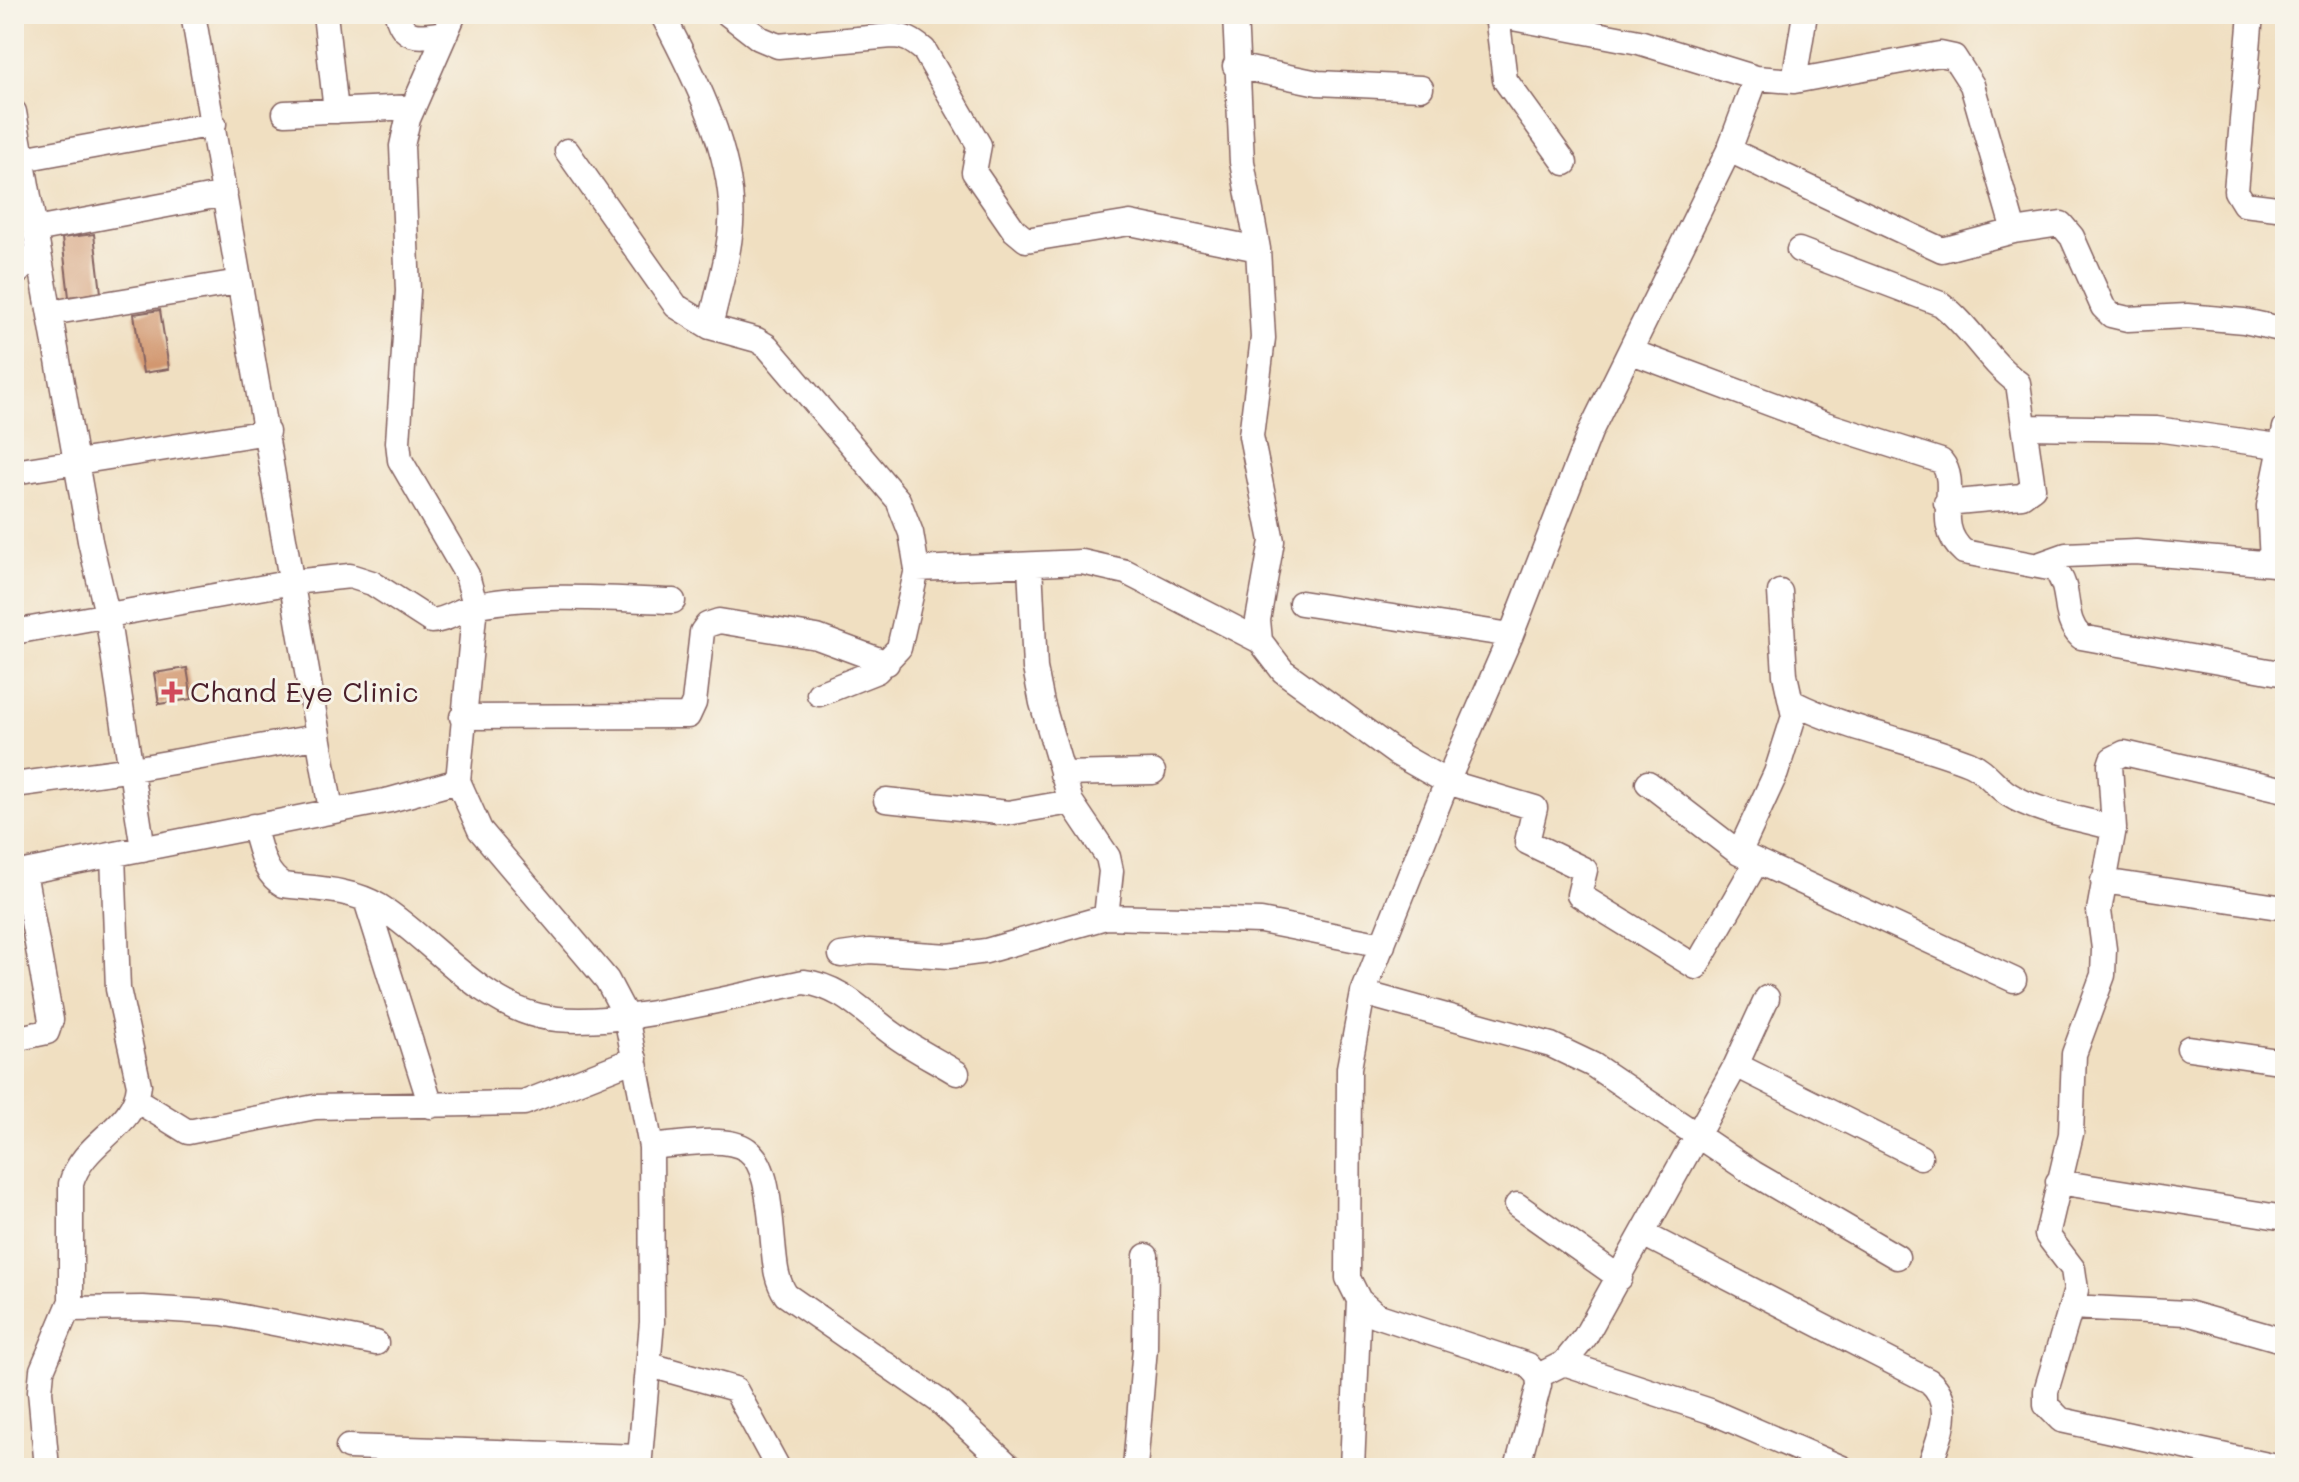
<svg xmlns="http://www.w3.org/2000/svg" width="2299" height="1482" viewBox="0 0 2299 1482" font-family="Mali,sans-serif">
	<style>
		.building { fill: #d29770 }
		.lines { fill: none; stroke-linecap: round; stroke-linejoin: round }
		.street-casing { stroke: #846260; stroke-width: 27 }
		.street { stroke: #fff; stroke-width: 24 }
		.poi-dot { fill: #d1495b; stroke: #f7f3e8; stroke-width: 3 }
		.labels { text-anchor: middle; stroke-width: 6; stroke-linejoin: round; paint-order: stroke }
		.poi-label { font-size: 28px; fill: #4a1f2b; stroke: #f7f3e8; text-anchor: start }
	</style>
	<rect width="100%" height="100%" fill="#f7f3e8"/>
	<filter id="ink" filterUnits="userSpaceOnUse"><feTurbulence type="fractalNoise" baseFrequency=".0125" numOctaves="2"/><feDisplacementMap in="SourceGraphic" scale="16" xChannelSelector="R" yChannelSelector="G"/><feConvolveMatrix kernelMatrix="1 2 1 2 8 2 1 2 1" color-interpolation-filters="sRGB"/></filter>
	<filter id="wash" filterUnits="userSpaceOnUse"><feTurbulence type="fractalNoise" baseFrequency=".006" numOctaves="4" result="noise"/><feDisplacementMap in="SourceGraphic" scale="32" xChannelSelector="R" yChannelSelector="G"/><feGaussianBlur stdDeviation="1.8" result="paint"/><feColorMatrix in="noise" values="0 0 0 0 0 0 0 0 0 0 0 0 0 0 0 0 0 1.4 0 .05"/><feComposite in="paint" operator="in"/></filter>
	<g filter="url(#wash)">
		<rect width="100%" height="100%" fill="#f0dfc1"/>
		<g id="blocks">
			<!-- building -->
			<path class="building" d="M94,234L101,293L69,297L62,238Z
				M160,310L169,369L143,373L134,314Z
				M187,668L192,699L159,704L154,673Z"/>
		</g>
	</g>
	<g filter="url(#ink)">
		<use href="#blocks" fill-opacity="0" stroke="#846260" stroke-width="2"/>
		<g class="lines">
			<defs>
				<path id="street" d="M193,14L331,810
					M325,14L336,111
					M397,14C404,42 421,36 446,33
					M454,14L408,119L402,146L408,291L398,442L400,460L467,575L475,605L458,781L480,830L607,980L626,1016L651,1147L652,1322L639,1468
					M662,14C693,73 736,156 731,224C729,258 717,294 710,327
					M728,14L759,38L778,46L892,36C905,36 913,41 924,50L979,145L974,172L1014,230L1026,240L1130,223L1258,249
					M1235,14L1242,162L1258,249L1263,338L1251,436L1272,541L1258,620L1260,641L1283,671L1396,753L1447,782L1363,993L1349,1068L1348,1278L1359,1300L1376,1315L1528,1365L1538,1376L1539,1385L1517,1468
					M1492,14L1639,42L1756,78L1794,81L1940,54L1954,57L1972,85L2014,231
					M2251,14L2236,191L2244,204L2285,209
					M1497,15L1505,80L1565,163
					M1235,66L1318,83L1421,88
					M1756,78L1729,150L1590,432L1511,635L1447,782L1535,808L1527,842L1585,870L1579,895L1696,967L1757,861
					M1794,81L1805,14
					M14,112L90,541L107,614L143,849
					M285,113L413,107
					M1729,150L1942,250L2014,231L2061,224L2072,237L2103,307L2111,315L2128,319L2187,316L2244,321L2285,330
					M567,151L676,306L710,327L757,340L767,346L898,500L911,533L917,569L899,648L877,671L819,694
					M22,159L214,124
					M35,230L225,194
					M1799,250L1941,304C1971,327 1988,361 2018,383L2033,488L2022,496L1946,503
					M14,276L38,251
					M50,313L239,282
					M1632,352L1825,424L1941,461C1962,486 1931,524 1964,552L2054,569C2074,589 2060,618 2081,637L2285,674
					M2026,427L2156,429L2285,447
					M14,472L267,432
					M2272,562L2269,506L2285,428
					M1030,565L1035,668L1042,703L1071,802L1108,857L1111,871L1106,917
					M2038,565L2066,555L2136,552L2285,565
					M917,569L1082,562L1126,572L1260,641
					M1301,603L1511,635
					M14,632L293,582L350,576L372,583L431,621C448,621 461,608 478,605C542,593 608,599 673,601
					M1794,703C1850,731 1911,740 1969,763C1986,770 1993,784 2008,794C2038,813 2080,818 2114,828
					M462,717L688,716L694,703L702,632L707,625L719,621L817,637L887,663
					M1062,774L1153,772
					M1648,783L1739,853L2014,980
					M14,785L133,769L316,737
					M886,800L1008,813L1071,802
					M253,826C260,848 263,874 284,885C316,889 351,889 379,906C430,938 478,1002 539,1016C606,1032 733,996 804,982C841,986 864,1013 893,1034C913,1049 936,1060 957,1073
					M1739,853L1776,773L1794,716L1785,675L1780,592
					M14,874L390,800L458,781
					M2103,881L2285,908
					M366,900L431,1106
					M841,955L869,951L949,956L986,951L1106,917L1261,921L1383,945
					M1363,993L1551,1045L1593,1065L1753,1173L1897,1257
					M14,1039L47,1032L51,1020L24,872
					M2189,1048L2285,1062
					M1736,1065L1920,1157
					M138,1101L188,1132L315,1107L524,1103L635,1059
					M651,1147C754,1135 764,1135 773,1242C775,1262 775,1279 786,1295L939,1401L1011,1468
					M2058,1182L2285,1218
					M1517,1205L1620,1278
					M1643,1234L1929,1381C1957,1405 1939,1437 1929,1468
					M2071,1307L2187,1313L2285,1341
					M69,1309L143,1308L222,1313L376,1343
					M1564,1363L1710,1411L1842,1468
					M650,1365L735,1389L778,1468
					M1538,1376L1564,1363L1585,1337L1736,1065L1767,998
					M348,1447L640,1457
					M47,1468L40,1391L42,1370L71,1301V1184C83,1140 135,1129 139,1085L118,989L113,855
					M1135,1468L1145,1347L1146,1256
					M1352,1468L1359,1300
					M2281,1468L2061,1420L2046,1405V1391L2076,1290L2073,1269L2047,1235L2071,1134L2074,1054L2103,975L2104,949L2099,911L2114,828L2110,765L2112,759L2124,753L2285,790"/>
			</defs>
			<!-- street casing -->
			<use href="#street" class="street-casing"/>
			<!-- street -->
			<use href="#street" class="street"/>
		</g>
	</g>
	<!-- markers -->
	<path class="poi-dot" d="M168 680h8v8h8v8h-8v8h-8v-8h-8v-8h8z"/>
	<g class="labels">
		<!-- poi labels -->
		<g class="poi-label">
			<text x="190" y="702">Chand Eye Clinic</text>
		</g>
	</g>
	<!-- margin -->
	<rect width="2299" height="1482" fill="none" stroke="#f7f3e8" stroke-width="48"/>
</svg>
